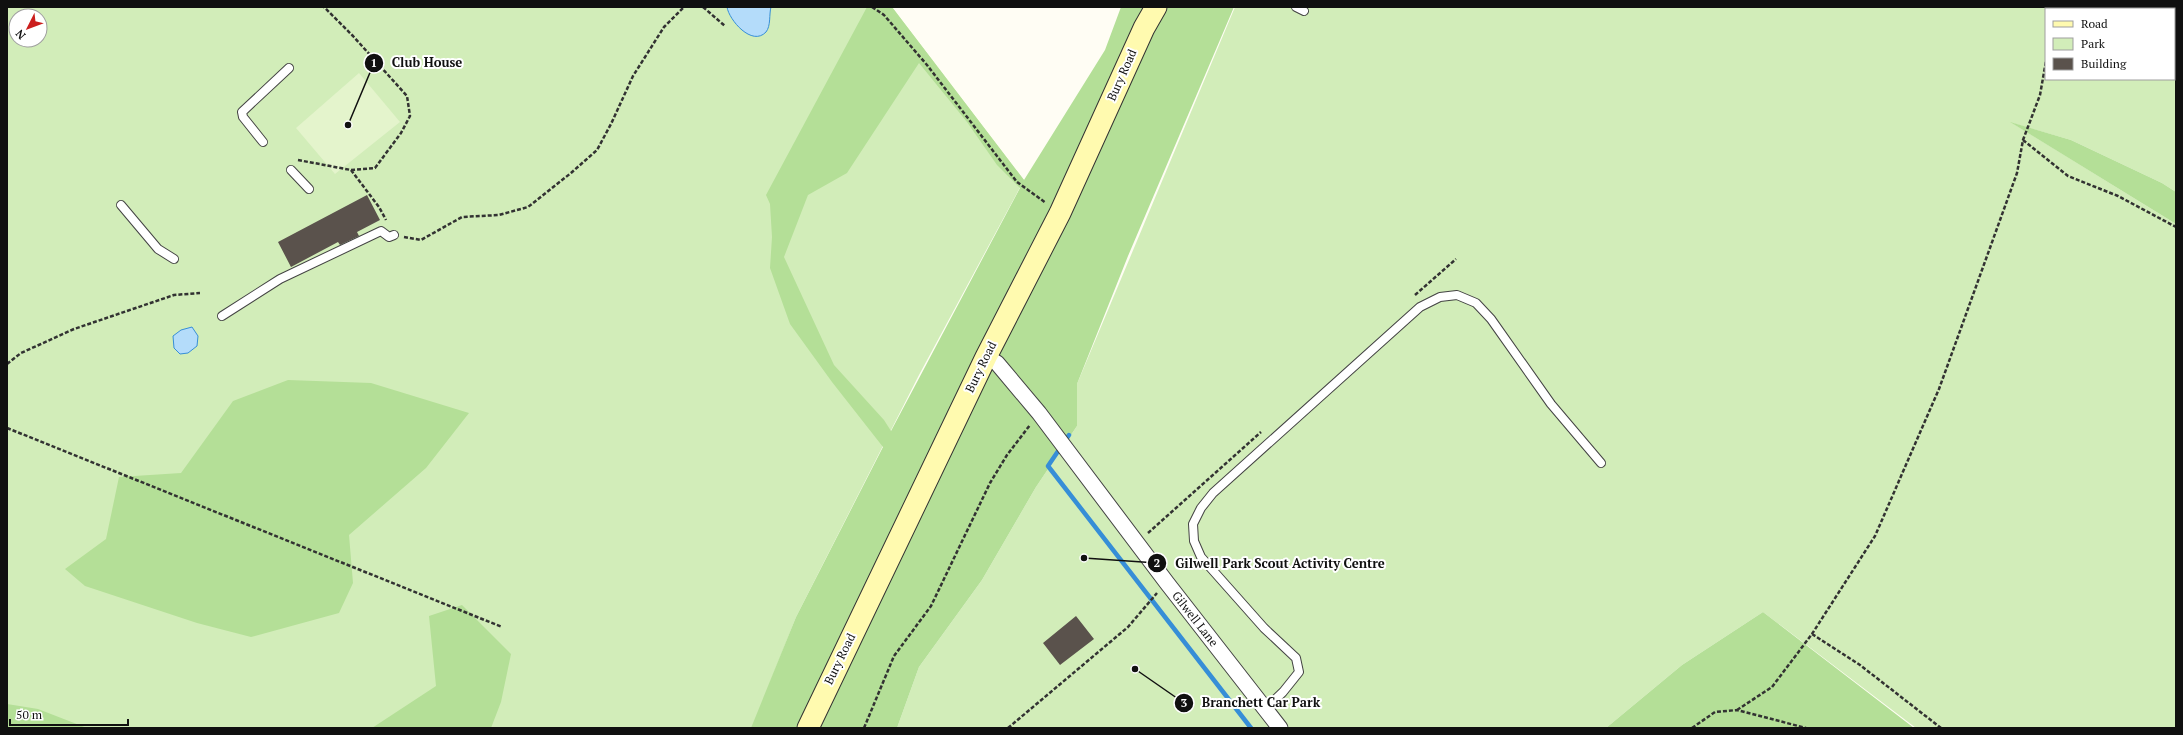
<svg xmlns="http://www.w3.org/2000/svg" width="2183" height="735" viewBox="0 0 2183 735" font-family="'PT Serif',serif">
	<style>
		.green { fill: #d2edb9; fill-rule: evenodd }
		.forest { fill: #b4df97; fill-rule: evenodd }
		.pitch { fill: #e4f4cc }
		.water { fill: #b4dcfa; stroke: #368ed7 }
		.lines { fill: none; stroke-linecap: round; stroke-linejoin: round }
		.stream { stroke: #368ed7; stroke-width: 4.5 }
		.building { fill: #5a524c }
		.lane-casing { stroke: #434343; stroke-width: 10 }
		.street-casing { stroke: #434343; stroke-width: 17 }
		.secondary-casing { stroke: #323232; stroke-width: 23 }
		.path { stroke: #323232; stroke-width: 2.5; stroke-dasharray: 4 2; stroke-linecap: butt }
		.lane { stroke: #fff; stroke-width: 8 }
		.street { stroke: #fff; stroke-width: 15 }
		.secondary { stroke: #fffaaf; stroke-width: 21 }
		.labels { text-anchor: middle; stroke-width: 4; stroke-linejoin: round; paint-order: stroke }
		.street-label { font-size: 12px; fill: #101010; stroke: #fff }
		.leader { fill: none; stroke: #101010; stroke-width: 1.5 }
		.callout-dot { fill: #101010; stroke: #fff; stroke-width: 1.5 }
		.mark-label { font-size: 12px; text-anchor: middle; font-weight: bold; fill: #fff }
		.callout-label { font-size: 13px; text-anchor: middle; font-weight: bold; fill: #101010; stroke: #fff; stroke-width: 4; stroke-linejoin: round; paint-order: stroke }
	</style>
	<rect width="100%" height="100%" fill="#fffdf4"/>
	<!-- green -->
	<path class="green" d="M7,7H892L1024,180L919,375L796,617L752,728H7ZM16,16H40V40H16Z
		M1235,7H2176V192L2162,183L2071,140L2012,123L2176,224V728H1916L1763,612L1682,665L1606,728H897L919,667L982,580L1036,487L1077,426V384ZM2046,9H2174V79H2046Z"/>
	<!-- forest -->
	<path class="forest" d="M867,7H892L1024,180L1105,50L1121,7H1234L1128,256L1077,384V426L1036,487L982,580L919,667L897,728H751L796,617L883,447L832,382L790,324L770,268L772,237L770,204L766,195ZM919,63L967,122L997,165L1020,188L891,431L884,420L834,365L784,257L808,195L847,173Z
		M2010,122L2071,140L2162,183L2176,192V224Z
		M288,380L371,383L469,413L426,468L349,535L353,583L339,613L251,637L197,623L85,586L65,569L106,539L119,477L181,473L233,401Z
		M462,605L511,654L501,702L491,728H372L436,686L429,616Z
		M1763,612L1914,728H1606L1682,665Z
		M7,704L38,709L87,728H7Z"/>
	<!-- pitch -->
	<path class="pitch" d="M359,73L400,122L335,174L296,128Z"/>
	<!-- water -->
	<path class="water" d="M727,7H771C769,14 771,26 766,32C752,47 729,20 727,7Z
		M192,327L198,336L197,346L188,353L180,354L174,348L173,336L181,330Z"/>
	<g class="lines">
		<!-- stream -->
		<path class="stream" d="M1069,435L1048,466L1251,728"/>
	</g>
	<!-- building -->
	<path class="building" d="M367,195L380,220L357,232L359,236L340,245L338,242L291,267L278,242Z
		M1076,616L1094,639L1060,665L1043,643Z"/>
	<g class="lines">
		<defs>
			<path id="lane" d="M1296,7L1304,11
				M263,142L243,117L242,112L289,68
				M291,170L309,189
				M121,205L158,249L174,259
				M222,316L280,279L381,231L389,237L394,235
				M1265,709L1283,692L1299,672L1296,658L1264,628L1201,557L1194,541L1193,524L1201,508L1213,493L1420,307L1440,297L1457,295L1476,303L1491,319L1551,404L1601,463"/>
			<path id="street" d="M986,357L997,363L1039,413L1167,583L1280,728"/>
			<path id="secondary" d="M808,728L986,357L1060,213L1144,28L1156,7"/>
		</defs>
		<!-- lane casing -->
		<use href="#lane" class="lane-casing"/>
		<!-- street casing -->
		<use href="#street" class="street-casing"/>
		<!-- secondary casing -->
		<use href="#secondary" class="secondary-casing"/>
		<!-- path -->
		<path class="path" d="M703,7L725,26
			M872,7L884,15L927,65L1017,182L1046,203
			M2055,7V9
			M2023,140L2068,176L2118,196L2176,227
			M298,160L351,170L375,168L401,133L410,116L407,96L353,36L324,7
			M351,170L379,207L386,220
			M404,237L421,240L462,217L499,215L528,207L571,173L597,150L611,124L633,76L664,27L684,7
			M1415,295L1456,259
			M7,364L21,353L74,329L174,295L200,293
			M7,428L502,627
			M1148,533L1261,432
			M1812,634L1860,665L1941,728
			M1737,710L1772,687L1812,634L1875,536L1939,389L2017,173L2023,140L2040,95L2046,61
			M864,728L894,656L931,606L990,483L1007,455L1030,425
			M1008,728L1128,627L1157,593
			M1692,728L1715,712L1737,710L1806,728"/>
		<!-- lane -->
		<use href="#lane" class="lane"/>
		<!-- street -->
		<use href="#street" class="street"/>
		<!-- secondary -->
		<use href="#secondary" class="secondary"/>
	</g>
	<g class="labels">
		<!-- street labels -->
		<g class="street-label">
			<text transform="translate(1122 75) rotate(-66)" y="4">Bury Road</text>
			<text transform="translate(981 367) rotate(-64)" y="4">Bury Road</text>
			<text transform="translate(1195 619) rotate(52)" y="4">Gilwell Lane</text>
			<text transform="translate(840 659) rotate(-64)" y="4">Bury Road</text>
		</g>
	</g>
	<!-- callouts -->
	<path class="leader" d="M348 125L374 63M1084 558L1157 563M1135 669L1184 703"/>
	<g class="callout-dot">
		<circle cx="348" cy="125" r="4"/>
		<circle cx="1084" cy="558" r="4"/>
		<circle cx="1135" cy="669" r="4"/>
		<circle cx="374" cy="63" r="10"/>
		<circle cx="1157" cy="563" r="10"/>
		<circle cx="1184" cy="703" r="10"/>
	</g>
	<g class="mark-label">
		<text x="374" y="67">1</text>
		<text x="1157" y="567">2</text>
		<text x="1184" y="707">3</text>
	</g>
	<g class="callout-label">
		<text x="427" y="67">Club House</text>
		<text x="1280" y="568">Gilwell Park Scout Activity Centre</text>
		<text x="1261" y="707">Branchett Car Park</text>
	</g>
	<!-- border -->
	<rect width="2183" height="735" fill="none" stroke="#101010" stroke-width="16"/>
	<!-- legend -->
	<rect x="2045" y="8" width="130" height="72" fill="#ffffff" stroke="#9f9f9f"/>
	<rect x="2053" y="21" width="20" height="6" fill="#fffaaf" stroke="#9f9f9f"/>
	<text x="2081" y="28" font-size="12" fill="#101010">Road</text>
	<rect x="2053" y="38" width="20" height="12" fill="#d2edb9" stroke="#9f9f9f"/>
	<text x="2081" y="48" font-size="12" fill="#101010">Park</text>
	<rect x="2053" y="58" width="20" height="12" fill="#5a524c" stroke="#9f9f9f"/>
	<text x="2081" y="68" font-size="12" fill="#101010">Building</text>
	<!-- north arrow -->
	<g transform="translate(28 28) rotate(228)"><circle r="19" fill="#ffffff" stroke="#9f9f9f"/>
	<path d="M0-3L7 15L0 10L-7 15Z" fill="#cb1e1d"/>
	<text y="-6" font-size="11" font-weight="bold" text-anchor="middle" fill="#101010">N</text>
	</g>
	<!-- scale -->
	<path d="M10 719v6h118v-6" fill="none" stroke="#101010" stroke-width="2"/>
	<text x="16" y="719" font-size="12" fill="#101010" stroke="#ffffff" stroke-width="3" paint-order="stroke">50 m</text>
</svg>
